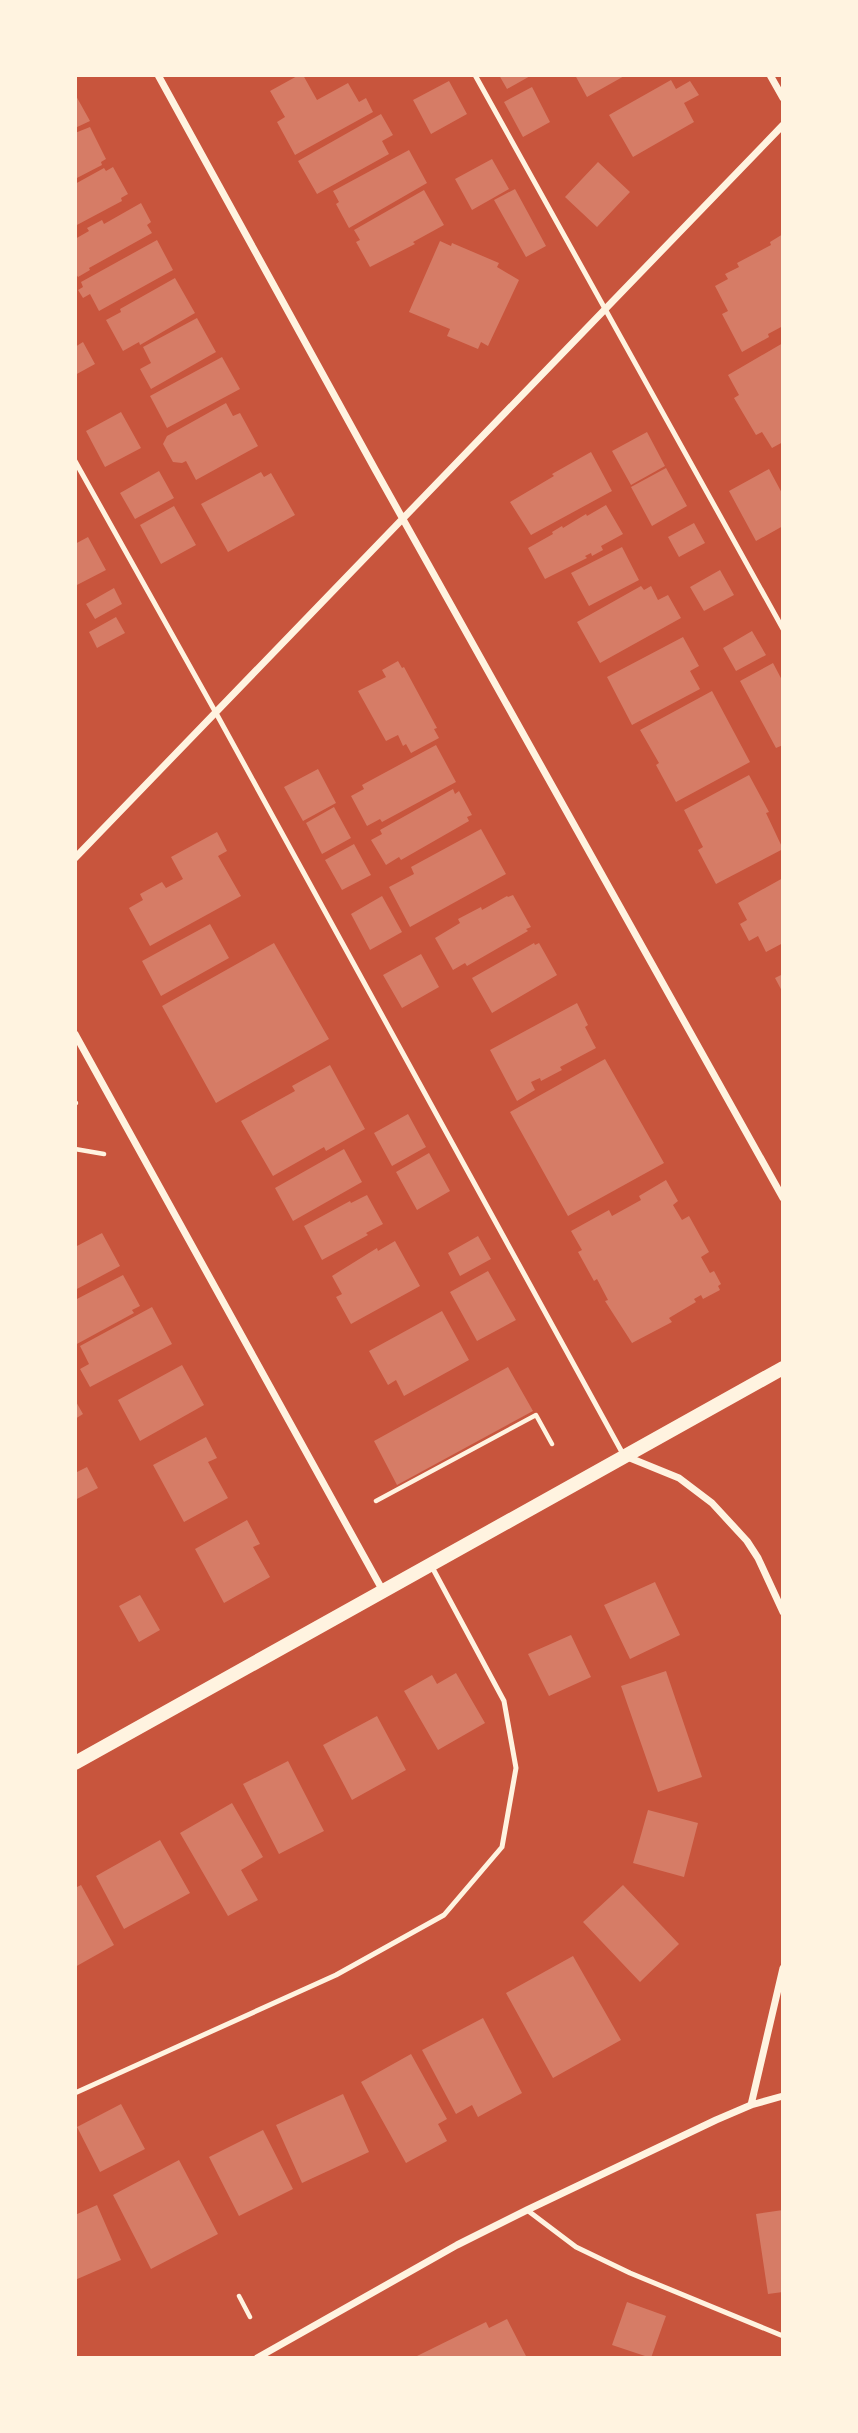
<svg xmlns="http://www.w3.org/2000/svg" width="858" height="2433" viewBox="0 0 858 2433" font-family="Helvetica,sans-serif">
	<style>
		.building { fill: #d67c66 }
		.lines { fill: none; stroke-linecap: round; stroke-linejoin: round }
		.path { stroke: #fff3e0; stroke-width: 4.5 }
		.service { stroke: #fff3e0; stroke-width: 5 }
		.minor { stroke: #fff3e0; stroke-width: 7 }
		.secondary { stroke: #fff3e0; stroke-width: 14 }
	</style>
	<rect width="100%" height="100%" fill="#c8553d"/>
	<!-- building -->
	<path class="building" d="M299,75H303L317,100L348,83L359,102L366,98L373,112L295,155L277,122L285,117L270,91Z
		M499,75H532L507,89Z
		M575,75H626L587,97Z
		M671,80L676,89L690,81L699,95L684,103L694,122L633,157L609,115Z
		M449,81L467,114L431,134L413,100Z
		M532,87L550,122L523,137L504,102Z
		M75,94L90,121L75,128Z
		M381,114L393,135L382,141L389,154L317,194L298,161Z
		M90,127L106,159L101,162L102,165L75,179V133Z
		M409,150L427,183L349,228L336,204L339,202L333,191Z
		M492,159L509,189L472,210L455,179Z
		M598,162L630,192L597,227L565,197Z
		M113,167L128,194L121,198L122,201L75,226V184L104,168L106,171Z
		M515,189L546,246L526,257L494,200Z
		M424,190L444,225L413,242L415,244L370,267L356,242L360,240L354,230Z
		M141,203L151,222L147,225L152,233L89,268L90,270L78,277L75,273V239L89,231L87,228L102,220L104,224Z
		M783,234V326L768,334L769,337L742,352L722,314L728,311L715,286L728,279L725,274L739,267L737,263L771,245L770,242Z
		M157,240L173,270L99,311L90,294L83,298L78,290L83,287L81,282Z
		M440,241L451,246L452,243L499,263L497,267L519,280L488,346L481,342L478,349L447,336L450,329L409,312Z
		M175,278L195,313L140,345L139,342L123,351L106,320L121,312L120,309Z
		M197,318L216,352L151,389L140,369L151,363L143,347Z
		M83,342L95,364L75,375V347Z
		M783,343V442L772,448L762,432L756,435L734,398L739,395L728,375Z
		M222,357L240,389L167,428L150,396Z
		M226,403L233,416L240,413L258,446L196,480L186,461L182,463L173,462L163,444L167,436Z
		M121,412L141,448L105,467L86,431Z
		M647,432L665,466L631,485L612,451Z
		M591,452L612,491L531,535L510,502L554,476L552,474Z
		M666,468L687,506L652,526L631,487Z
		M769,469L783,495V526L756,541L729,491Z
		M159,471L174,498L135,519L120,493Z
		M261,472L264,477L271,473L295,515L228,552L201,504Z
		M606,505L623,534L601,546L603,550L592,556L591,553L585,556L587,558L545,579L528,548L553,534L552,532L562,526L563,528L586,514L587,516Z
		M174,506L196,545L161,564L140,525Z
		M694,523L705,543L679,557L668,537Z
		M88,537L106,570L75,586V544Z
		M622,547L639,580L589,606L571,573Z
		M720,570L734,595L704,611L690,587Z
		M641,586L644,590L651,586L658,600L668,595L681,618L600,663L577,622Z
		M114,588L122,604L95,619L86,604Z
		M116,617L125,633L97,648L89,632Z
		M752,631L766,655L736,671L723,648Z
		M683,637L699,666L690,671L700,689L632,725L607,677Z
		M398,661L402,668L404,667L437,728L434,729L439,738L411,753L406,744L403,746L398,735L386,741L358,691L386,677L382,670Z
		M773,663L783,682V745L776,748L740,681Z
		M712,691L750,762L676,802L656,765L659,763L640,730Z
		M436,745L456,782L382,822L380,819L367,826L351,796L364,789L362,785Z
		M318,769L336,803L303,821L284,787Z
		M749,775L769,812L766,813L783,849L716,884L698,850L703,847L684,810Z
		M453,789L455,794L459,791L472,815L467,817L469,821L401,860L399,857L386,865L371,840L382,834L380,830Z
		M334,807L351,838L322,854L306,823Z
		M481,829L506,874L410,927L389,887L414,874L411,867Z
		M217,832L227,851L218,856L241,896L150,946L129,908L143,900L140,894L162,882L166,888L183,879L171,857Z
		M354,844L371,875L342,890L325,860Z
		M783,878V943L766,952L758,936L749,941L740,924L747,920L738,903Z
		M513,895L531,927L526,929L528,931L467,966L465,963L453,970L435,938L460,923L458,919L481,907L482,910L507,896L508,897Z
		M382,896L402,932L370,950L351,914Z
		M210,924L229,958L161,996L142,961Z
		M274,943L329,1039L216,1103L162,1006Z
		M534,943L535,945L539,943L557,975L492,1013L472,978Z
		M421,954L439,987L402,1008L383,975Z
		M783,974V993L775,978Z
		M577,1003L588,1025L585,1027L596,1048L560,1067L562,1070L541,1081L540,1078L531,1082L535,1090L517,1101L490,1050Z
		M605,1059L664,1163L568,1216L510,1112Z
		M330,1065L365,1129L326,1151L324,1147L273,1176L241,1121L295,1091L292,1086Z
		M408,1114L426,1147L392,1166L374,1133Z
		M344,1149L362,1182L293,1221L275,1188Z
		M429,1153L450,1191L417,1210L396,1172Z
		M666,1180L678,1201L673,1205L682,1220L689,1216L709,1252L701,1257L710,1273L714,1271L721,1284L718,1286L720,1290L703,1299L701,1295L694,1299L696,1302L669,1318L672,1322L632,1343L605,1301L608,1300L597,1279L594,1281L578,1252L582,1250L571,1231L609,1210L612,1216L641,1200L639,1196Z
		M367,1195L383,1224L366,1233L368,1235L322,1260L304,1226L350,1201L351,1203Z
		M102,1233L120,1266L75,1290V1247Z
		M478,1236L491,1259L460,1276L448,1253Z
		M395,1241L420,1286L351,1324L336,1297L342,1294L332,1276L377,1248L378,1251Z
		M488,1271L516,1320L477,1341L450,1292Z
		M123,1275L140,1306L132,1310L134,1313L75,1345V1300Z
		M152,1307L172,1344L90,1387L80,1369L89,1364L80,1346Z
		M442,1311L469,1360L404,1396L396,1380L388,1385L369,1351Z
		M182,1365L204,1405L140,1441L118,1400Z
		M508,1367L533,1411L397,1485L374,1441Z
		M75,1400L83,1414L75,1419Z
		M206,1437L217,1458L208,1462L228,1498L184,1522L153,1465Z
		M87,1467L98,1488L75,1500V1473Z
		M247,1520L260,1544L253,1547L270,1577L224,1603L195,1549Z
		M655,1582L680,1635L630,1659L604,1605Z
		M140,1595L160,1630L139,1642L119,1606Z
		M571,1635L591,1677L549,1696L528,1654Z
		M666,1671L702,1777L658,1792L621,1686Z
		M456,1673L485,1723L438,1750L404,1691L432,1675L437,1684Z
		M377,1716L406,1770L352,1800L323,1745Z
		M288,1761L324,1831L279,1854L243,1784Z
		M232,1803L263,1857L241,1870L258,1900L228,1916L180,1833Z
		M648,1810L698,1823L684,1877L633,1863Z
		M160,1840L190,1893L124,1929L96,1876Z
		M81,1885L114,1945L75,1967V1888Z
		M623,1885L679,1944L640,1982L583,1922Z
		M573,1956L621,2040L553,2078L506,1993Z
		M483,2018L522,2093L478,2117L472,2105L456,2114L422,2050Z
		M411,2054L447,2119L438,2124L447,2141L406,2163L361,2082Z
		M343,2094L369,2152L302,2183L276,2125Z
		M121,2104L145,2149L100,2172L77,2127Z
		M263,2130L293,2189L239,2216L209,2157Z
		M179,2160L218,2234L151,2269L113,2195Z
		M97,2205L121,2260L75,2280V2215Z
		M783,2210V2292L768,2294L756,2214Z
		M627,2302L666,2316L651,2358L612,2345Z
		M507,2319L527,2358H418L417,2356L486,2322L489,2328Z"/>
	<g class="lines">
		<!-- path -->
		<path class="path" d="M75,1103H76
			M75,1149L104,1154
			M376,1501L536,1415L552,1444
			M239,2296L250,2317"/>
		<!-- service -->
		<path class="service" d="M475,75L783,629
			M75,461L216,713L623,1454
			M75,2093L336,1975L444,1915L502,1847L516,1768L504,1701L432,1567
			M527,2210L576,2247L630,2273L783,2336"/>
		<!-- minor -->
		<path class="minor" d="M158,75L376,471L783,1198
			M770,75L783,98
			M75,858L783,125
			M75,1034L383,1591
			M625,1456L679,1478L712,1503L747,1541L758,1558L783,1612
			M751,2105L783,1968
			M257,2358L457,2245L527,2210L716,2120L751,2105L783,2096"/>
		<!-- secondary -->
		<path class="secondary" d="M75,1763L783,1368"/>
	</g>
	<!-- border -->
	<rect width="858" height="2433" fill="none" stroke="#fff3e0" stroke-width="154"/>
</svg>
